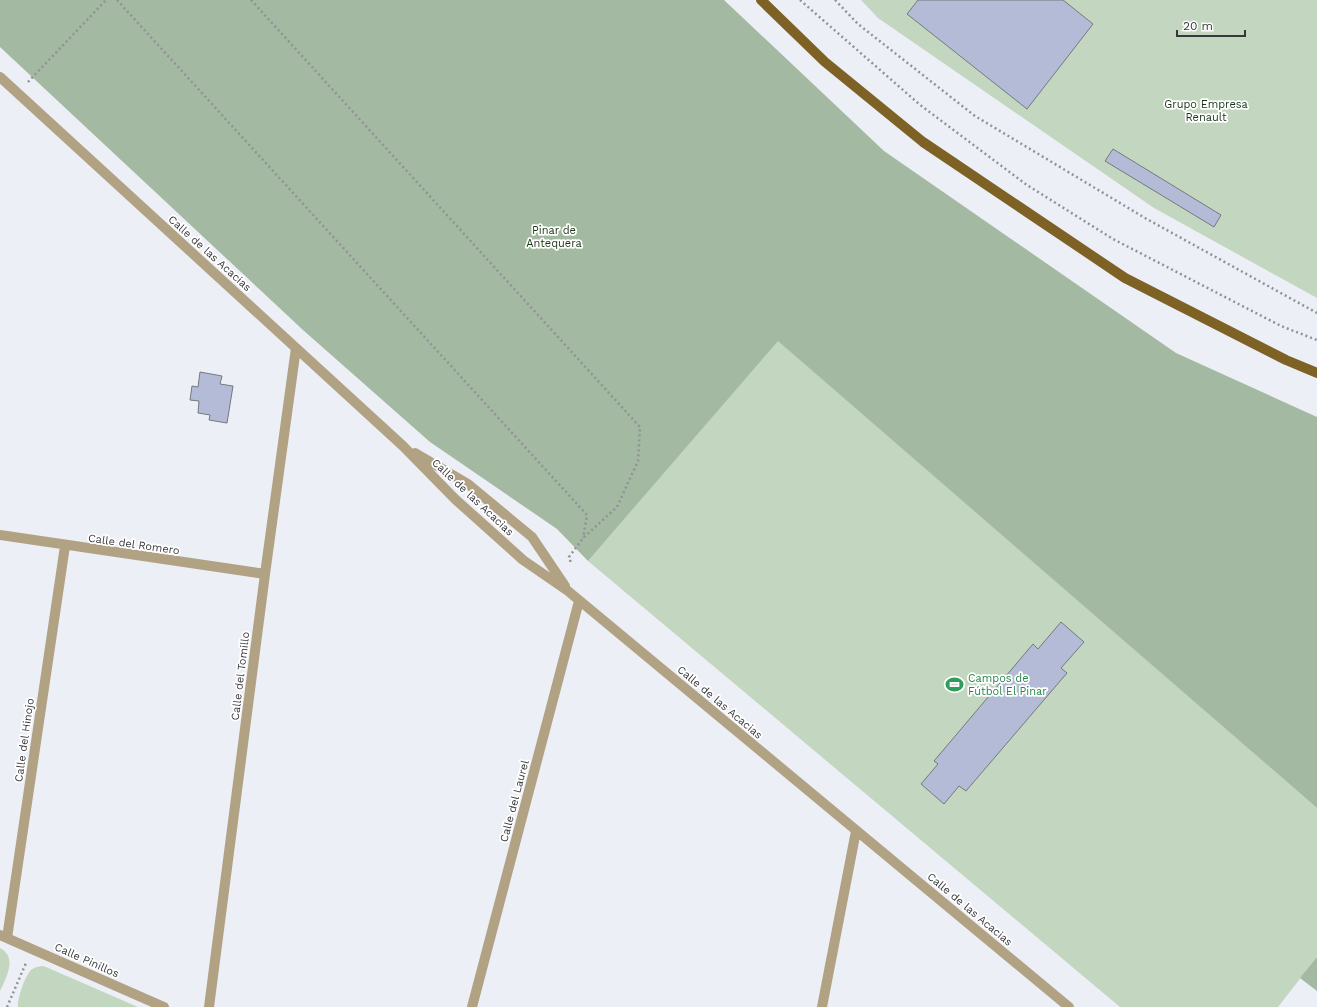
<svg xmlns="http://www.w3.org/2000/svg" width="1317" height="1007" viewBox="0 0 1317 1007" font-family="'Work Sans',sans-serif">
	<style>
		.green { fill: #c3d6c0 }
		.forest { fill: #a4b9a1 }
		.building { fill: #b3bbd7; stroke: #76787f }
		.lines { fill: none; stroke-linecap: round; stroke-linejoin: round }
		.path { stroke: #919298; stroke-width: 2.5; stroke-dasharray: 2 3; stroke-linecap: butt }
		.minor { stroke: #b2a284; stroke-width: 10 }
		.primary { stroke: #7e6125; stroke-width: 10 }
		.labels { text-anchor: middle; stroke-width: 3.5; stroke-linejoin: round; paint-order: stroke }
		.park-label { font-size: 11px; fill: #173613; stroke: #fff }
		.street-label { font-size: 11px; fill: #38383c; stroke: #fff }
		.leisure-label { font-size: 11px; fill: #27864d; stroke: #fff; text-anchor: start }
	</style>
	<rect width="100%" height="100%" fill="#edeff7"/>
	<!-- green -->
	<path class="green" d="M861,0H1317V298L1154,208L878,18Z
		M778,340L1317,808V957L1278,1007H1120L588,561Z
		M0,948C18,957 6,978 0,991Z
		M43,966L46,967L138,1007H18C17,999 25,976 31,970C35,967 39,966 43,966Z"/>
	<!-- forest -->
	<path class="forest" d="M0,0H724L884,151L1176,353L1317,417V808L778,341L588,561L557,529L430,442L303,330L0,47Z
		M1317,957V991L1300,978Z"/>
	<!-- building -->
	<path class="building" d="M918,0H1063L1093,24L1027,109L907,14Z
		M1113,149L1221,215L1214,227L1105,161Z
		M200,372L222,376L220,384L233,386L227,423L209,420L210,415L198,413L199,401L190,400L192,386L198,387Z
		M1061,622L1084,642L1061,668L1067,673L966,791L959,786L944,804L921,784L938,764L934,761L1033,644L1038,649Z"/>
	<g class="lines">
		<!-- path -->
		<path class="path" d="M117,0L587,515L583,538
			M251,0L640,427L638,461L617,507L583,538L569,557L571,563
			M800,0L919,104L1027,185L1113,239L1281,326L1317,340
			M835,0L858,24L975,116L1145,218L1317,313
			M28,82L106,0
			M7,1007L26,963"/>
		<!-- minor -->
		<path class="minor" d="M0,77L403,446L455,499L523,560L568,591L1069,1007
			M415,453L468,484L532,537L565,586
			M0,535L265,574
			M0,935L164,1007
			M7,938L65,546
			M209,1007L265,574L296,348
			M472,1007L579,601
			M822,1007L856,831"/>
		<!-- primary -->
		<path class="primary" d="M761,0L825,62L923,142L1125,278L1286,360L1317,373"/>
	</g>
	<!-- icons -->
	<defs>
		<symbol id="stadium-bare" viewBox="-9 -9 18 18"><path d="M0-5a6.5 5 0 1 0 0 10a6.5 5 0 1 0 0-10ZM-3.5-1.8h7v3.6h-7Z" fill="#2e9e5b" stroke="#fff" stroke-width="2.5" paint-order="stroke"/></symbol>
	</defs>
	<g fill-rule="evenodd">
		<use href="#stadium-bare" x="942" y="672" width="25" height="25"/>
	</g>
	<g class="labels">
		<!-- park labels -->
		<g class="park-label">
			<text x="1206" y="108">Grupo Empresa<tspan x="1206" dy="13">Renault</tspan></text>
			<text x="554" y="234">Pinar de<tspan x="554" dy="13">Antequera</tspan></text>
		</g>
		<!-- street labels -->
		<g class="street-label">
			<text transform="translate(210 253) rotate(42)" y="4">Calle de las Acacias</text>
			<text transform="translate(473 497) rotate(43)" y="4">Calle de las Acacias</text>
			<text transform="translate(134 544) rotate(8)" y="4">Calle del Romero</text>
			<text transform="translate(240 676) rotate(-83)" y="4">Calle del Tomillo</text>
			<text transform="translate(720 702) rotate(40)" y="4">Calle de las Acacias</text>
			<text transform="translate(24 740) rotate(-82)" y="4">Calle del Hinojo</text>
			<text transform="translate(514 801) rotate(-75)" y="4">Calle del Laurel</text>
			<text transform="translate(970 909) rotate(40)" y="4">Calle de las Acacias</text>
			<text transform="translate(87 960) rotate(24)" y="4">Calle Pinillos</text>
		</g>
		<!-- leisure labels -->
		<g class="leisure-label">
			<text x="968" y="682">Campos de<tspan x="968" dy="13">Fútbol El Pinar</tspan></text>
		</g>
	</g>
	<!-- scale -->
	<path d="M1177 30v6h68v-6" fill="none" stroke="#38383c" stroke-width="2"/>
	<text x="1183" y="30" font-size="12" fill="#38383c" stroke="#ffffff" stroke-width="3" paint-order="stroke">20 m</text>
</svg>
